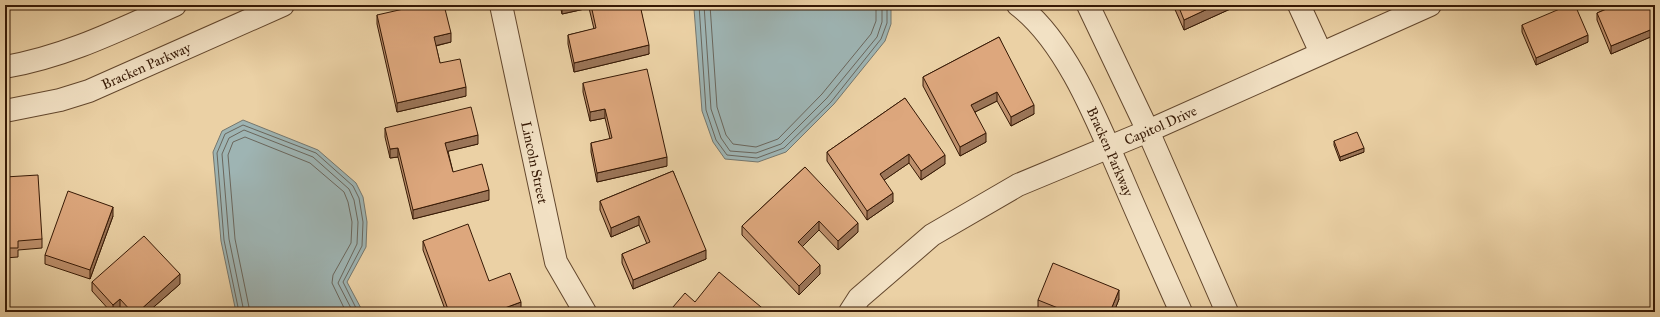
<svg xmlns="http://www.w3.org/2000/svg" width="1660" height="317" viewBox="0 0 1660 317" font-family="'IM FELL Great Primer',serif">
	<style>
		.water { fill: #9eb4b3; stroke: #74766d }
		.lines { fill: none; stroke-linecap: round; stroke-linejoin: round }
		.shore { stroke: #6a665c; stroke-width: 1 }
		.minor-casing { stroke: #63472d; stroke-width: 24 }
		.minor { stroke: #f2e1c4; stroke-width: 22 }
		.wall { fill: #be906c; stroke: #361905 }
		.shaded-wall { fill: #9b7558; stroke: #361905 }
		.building { fill: #dda77d; stroke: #361905 }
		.labels { text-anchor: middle; stroke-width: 3; stroke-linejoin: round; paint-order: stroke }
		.street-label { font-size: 14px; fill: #361905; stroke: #f2e1c4 }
	</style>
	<rect width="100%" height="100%" fill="#ebd1a5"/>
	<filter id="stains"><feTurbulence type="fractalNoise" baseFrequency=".005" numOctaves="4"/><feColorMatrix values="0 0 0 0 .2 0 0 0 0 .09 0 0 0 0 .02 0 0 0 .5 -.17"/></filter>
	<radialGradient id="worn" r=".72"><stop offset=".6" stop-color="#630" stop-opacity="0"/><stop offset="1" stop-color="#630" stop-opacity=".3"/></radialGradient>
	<!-- water -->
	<path class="water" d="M695,5H891V24L885,41L834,104L786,152L758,162L725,159L713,142L702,111L694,9Z
		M243,120L318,150L356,183L363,197L367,222L366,247L347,282L363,312H236L221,241L213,152L222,131Z"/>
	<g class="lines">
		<!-- shore -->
		<path class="shore" d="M699,5L706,110L716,140L727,155L757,158L784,148L831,102L881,39L887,23V5
			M704,5L711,109L721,138L730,151L756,153L781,144L827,98L877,37L882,22V5
			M710,5L717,107L726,135L733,144L756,147L778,139L822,94L871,34L876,21V5
			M239,312L224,240L217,153L225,134L243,125L316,153L353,186L359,198L363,222L362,246L343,282L358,312
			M244,312L229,239L222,154L229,138L244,130L313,157L349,189L354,200L358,222L357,244L338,283L353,312
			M250,312L235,239L228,155L233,142L245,137L310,163L344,192L348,202L352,222L351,243L333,275L332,283L346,312"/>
		<defs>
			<g id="minor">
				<path id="s1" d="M501,5L556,262L585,312"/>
				<path id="s2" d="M1018,5C1067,42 1098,123 1122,178C1141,223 1161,267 1181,312"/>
				<path d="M1088,5L1148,131L1227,312"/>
				<path d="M1299,5L1321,53"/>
				<path d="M5,67C65,57 119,30 175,5"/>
				<path id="s3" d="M5,111L60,100L89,91L283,5"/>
				<path id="s4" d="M850,312L859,298L932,235L1018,185L1148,131L1430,5"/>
			</g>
		</defs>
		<!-- minor casing -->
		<use href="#minor" class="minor-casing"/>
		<!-- minor -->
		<use href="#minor" class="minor"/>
	</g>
	<!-- wall -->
	<path class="wall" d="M560,5H640L649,54L574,72L568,44V35L594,29L589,8L562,14Z
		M1173,5H1239L1184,30Z
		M1615,5H1650L1655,18V35L1611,54L1597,20V13Z
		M377,15L451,42L436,46L440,63L466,96L397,112L377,24Z
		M1522,25L1588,42L1536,65L1522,32Z
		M999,37L1034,114L1011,126L997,101L975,112L986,142L960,156L923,86V77Z
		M583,83L667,166L597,182L591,152V143L610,139L605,118L590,121L583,92Z
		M905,98L945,164L921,180L909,163L884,180L893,202L867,220L827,161V152Z
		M385,128L478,144L448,151L453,172L489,200L413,219L398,157L390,158L385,137Z
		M1334,141L1364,152L1340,161L1334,145Z
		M805,167L858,232L838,250L819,230L802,246L820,274L799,295L742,235V226Z
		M673,171L706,259L633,289L622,263V254L647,244L639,225L611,237L600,210V201Z
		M5,177L42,239V248L18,250V257L5,258Z
		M113,216L90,279L45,264V255Z
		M423,241L489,281L521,311L519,312H446L423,250Z
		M92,282L180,284L148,312H124L120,308L115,312H111L92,291Z
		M1119,299L1114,312H1046L1038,309V300Z
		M695,302L767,312H673V307Z"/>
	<!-- shaded-wall -->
	<path class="shaded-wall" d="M562,5H589V8L562,14Z
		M1216,5H1239L1184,30V20Z
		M1655,28V35L1611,54V46Z
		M451,33V42L434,46V37Z
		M1588,35V42L1536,65V58Z
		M649,45V54L574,72V63Z
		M466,87V96L397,112V103Z
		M997,92V101L971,114V105Z
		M1034,105V114L1011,126V117Z
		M605,109V118L590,121V112Z
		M986,133V142L960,156V147Z
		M478,135V144L445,152V143Z
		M398,148V157L390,158V149Z
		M1364,148V152L1340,161V157Z
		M909,154V163L880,183V174Z
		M945,155V164L921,180V171Z
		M667,157V166L597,182V173Z
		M489,190V200L413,219V210Z
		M893,193V202L867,220V211Z
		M113,207V216L90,279V270Z
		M639,216V225L611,237V228Z
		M819,221V230L798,251V242Z
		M858,223V232L838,250V241Z
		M706,250V259L633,289V280Z
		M820,265V274L799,295V286Z
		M180,274V284L148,312H138Z
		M1119,290V299L1114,312H1110Z
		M120,299V308L115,312H113V305Z
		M521,302V311L519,312H494Z"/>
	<!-- building -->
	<path class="building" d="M421,5H444L451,33L434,37L440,63L460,59L466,87L397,103L377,15Z
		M591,5H640L649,45L574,63L568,35L596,28Z
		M1178,5H1216L1184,20Z
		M1569,5H1575L1588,35L1536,58L1522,25Z
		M1616,5H1650L1655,18V28L1611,46L1597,13Z
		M999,37L1034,105L1011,117L997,92L971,105L986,133L960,147L923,77Z
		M647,69L667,157L597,173L591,143L612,138L605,109L590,112L583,83Z
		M905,98L945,155L921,171L909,154L880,174L893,193L867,211L827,152Z
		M471,107L478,135L445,143L453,172L482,164L489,190L413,210L398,148L390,149L385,128Z
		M1357,132L1364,148L1340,157L1334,141Z
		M805,167L858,223L838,241L819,221L798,242L820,265L799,286L742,226Z
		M673,171L706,250L633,280L622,254L650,242L639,216L611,228L600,201Z
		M38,175L42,239L18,241V248H5V177Z
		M68,191L113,207L90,270L45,255Z
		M468,224L489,281L510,273L521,302L494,312H449L423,241Z
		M144,236L180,274L138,312H132L120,299L113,305L92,282Z
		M1053,263L1119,290L1110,312H1068L1038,300Z
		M719,272L767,312H680L673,307L685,293L695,302Z"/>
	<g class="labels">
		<!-- street labels -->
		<g class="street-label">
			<text dy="5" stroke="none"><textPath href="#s3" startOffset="149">Bracken Parkway</textPath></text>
			<text dy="5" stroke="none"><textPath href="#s4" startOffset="367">Capitol Drive</textPath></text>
			<text dy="5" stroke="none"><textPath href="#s2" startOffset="175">Bracken Parkway</textPath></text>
			<text dy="5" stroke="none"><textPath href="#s1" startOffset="161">Lincoln Street</textPath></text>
		</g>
	</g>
	<!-- margin -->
	<rect width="1660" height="317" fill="none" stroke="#ebd1a5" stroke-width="20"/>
	<rect x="6" y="6" width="1648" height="305" fill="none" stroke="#361905" stroke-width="2"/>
	<rect x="10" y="10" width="1640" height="297" fill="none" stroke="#361905"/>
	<rect width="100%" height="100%" filter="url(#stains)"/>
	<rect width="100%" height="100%" fill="url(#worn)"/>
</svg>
